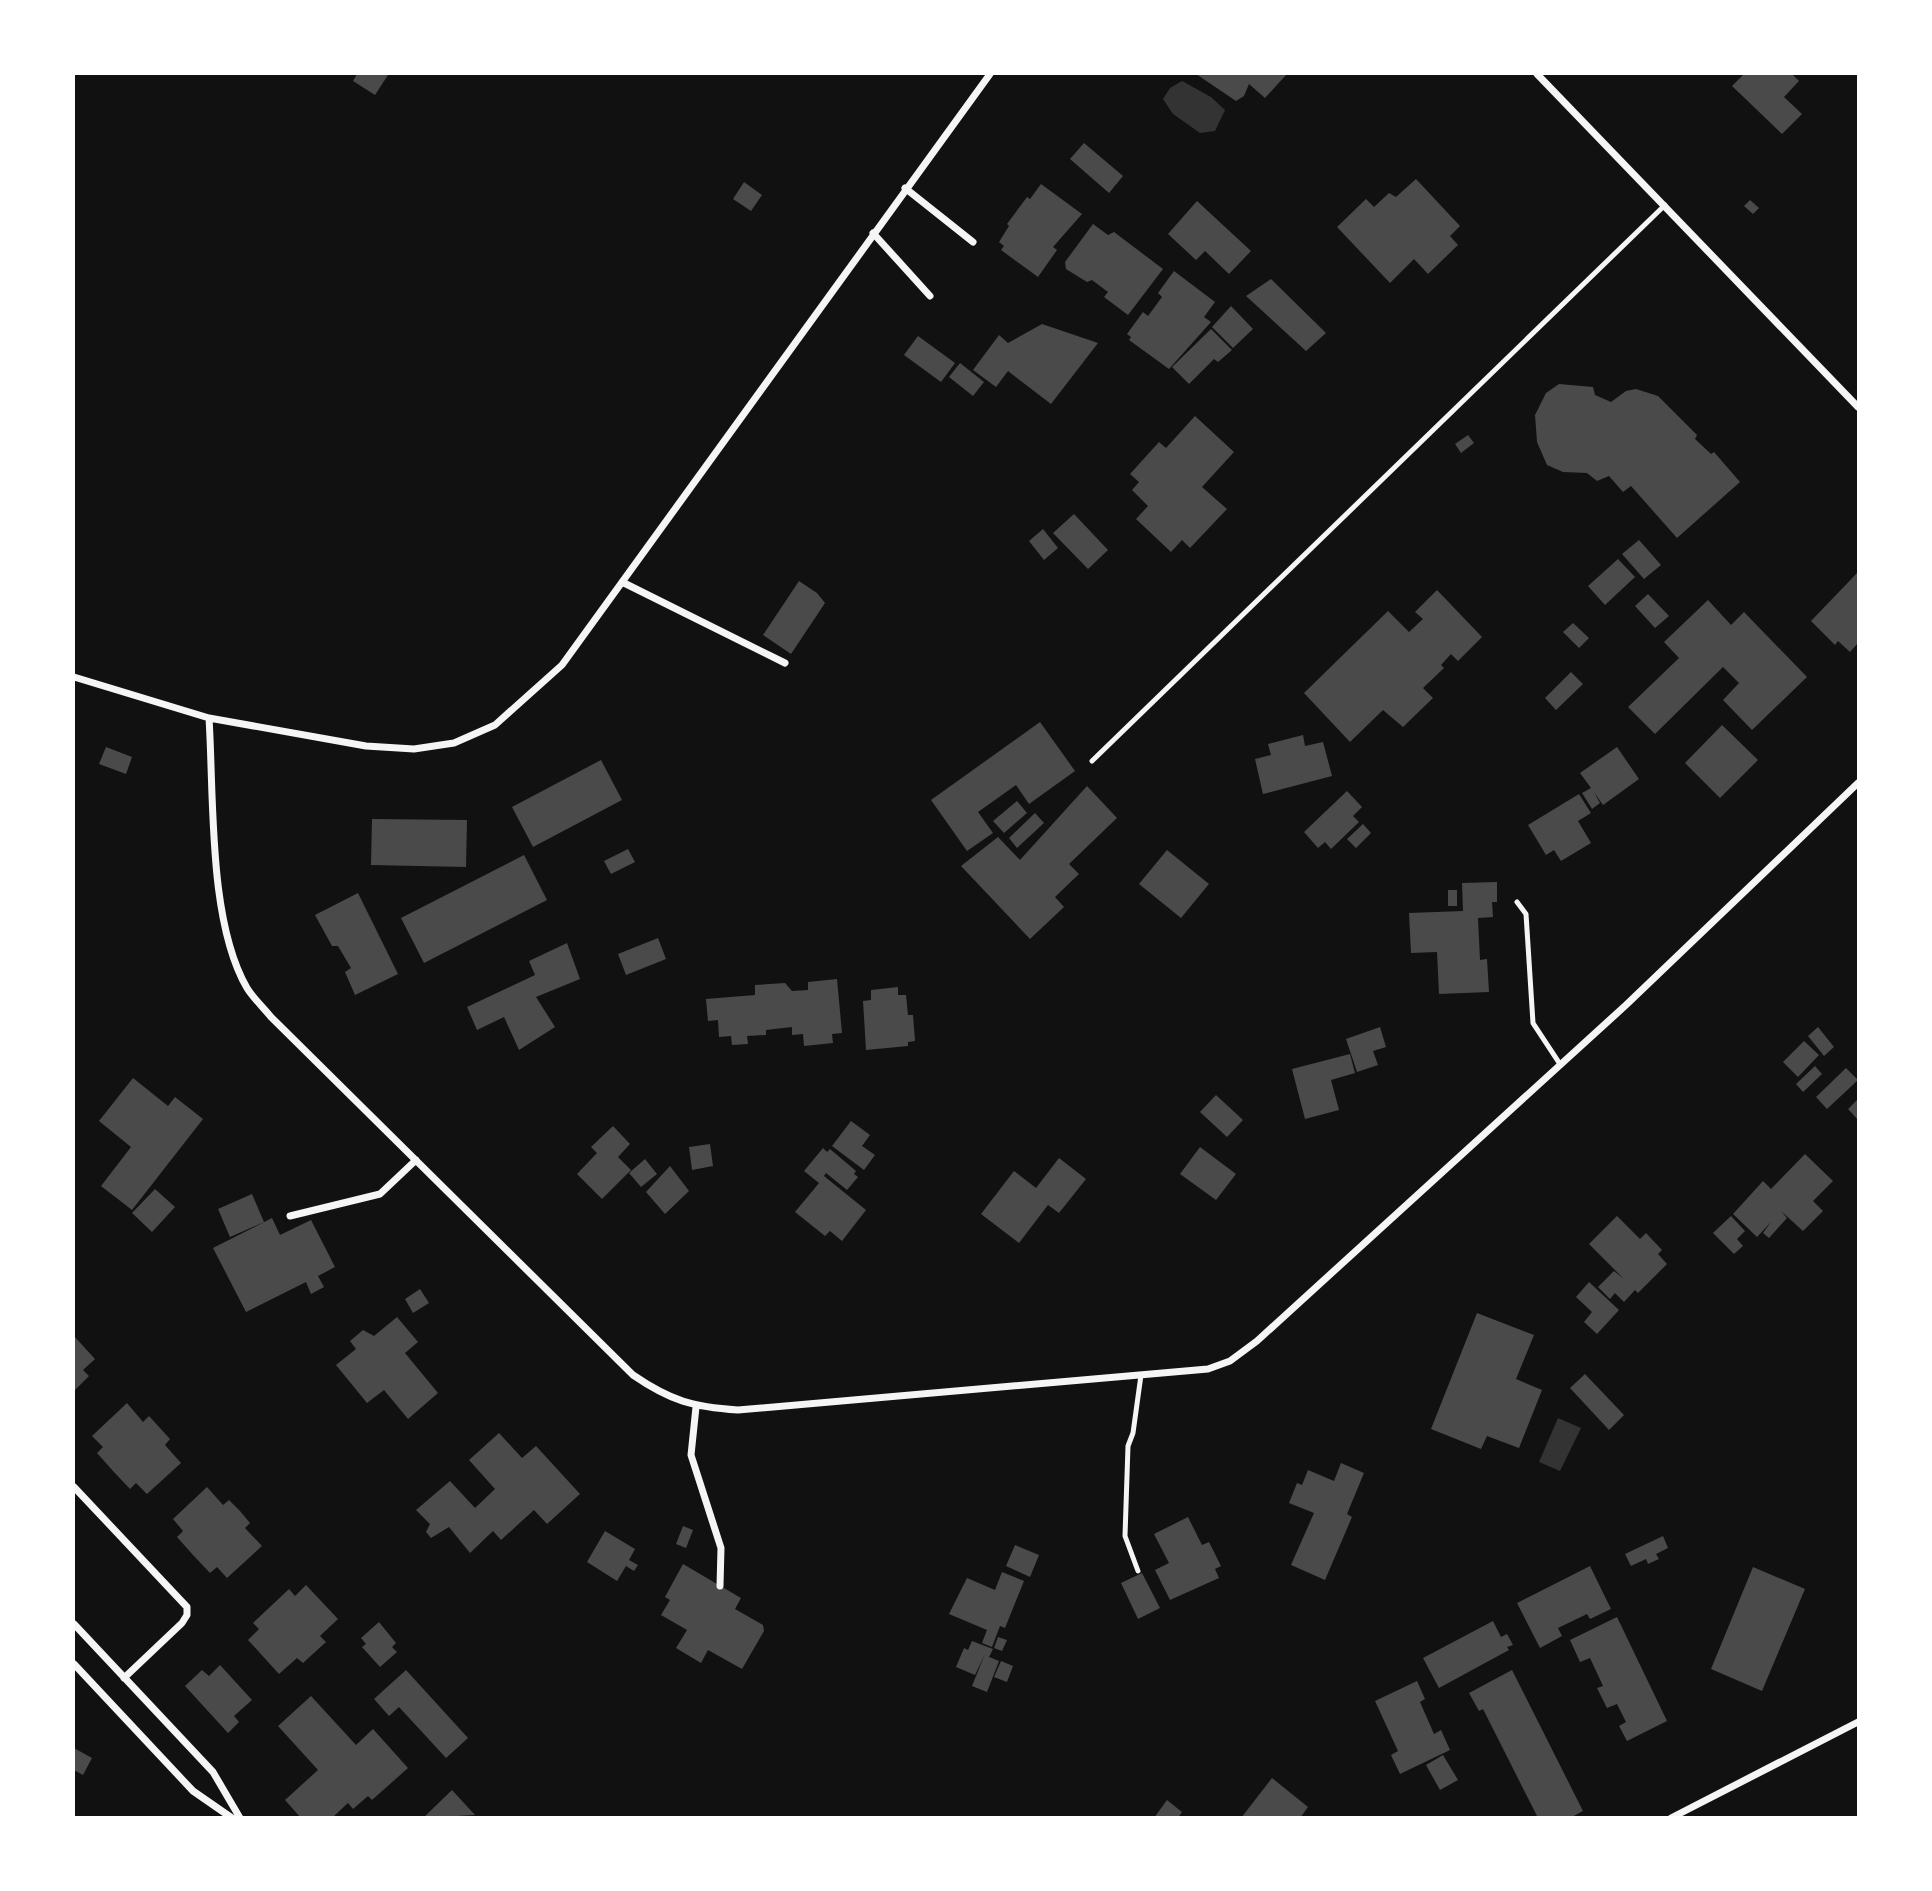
<svg xmlns="http://www.w3.org/2000/svg" width="1932" height="1891" viewBox="0 0 1932 1891" font-family="'DejaVu Sans',sans-serif">
	<style>
		.water { fill: #333 }
		.building { fill: #4a4a4a }
		.lines { fill: none; stroke-linecap: round; stroke-linejoin: round }
		.service { stroke: #f5f5f5; stroke-width: 5 }
		.minor { stroke: #f5f5f5; stroke-width: 7 }
	</style>
	<rect width="100%" height="100%" fill="#111"/>
	<!-- water -->
	<path class="water" d="M1182,81L1211,97L1225,110L1215,131L1200,133L1173,114L1163,99L1170,88Z
		M1558,1418L1581,1428L1560,1471L1539,1462Z"/>
	<!-- building -->
	<path class="building" d="M357,74H386L388,75L375,95L353,81Z
		M1196,74H1287L1265,98L1249,84L1244,96L1236,101Z
		M1744,74H1792L1799,81L1784,97L1802,114L1782,134L1732,86Z
		M1084,143L1123,176L1109,193L1070,159Z
		M1416,179L1460,226L1450,236L1458,245L1428,274L1414,259L1390,283L1337,227L1366,199L1374,207L1389,193L1396,197Z
		M744,182L762,195L751,211L733,199Z
		M1041,184L1082,214L1053,247L1057,250L1038,277L1001,250L1004,246L999,242L1009,226L1007,224L1027,197L1030,199Z
		M1750,200L1759,208L1753,214L1744,206Z
		M1197,201L1251,251L1229,274L1205,251L1196,260L1168,234Z
		M1093,224L1108,235L1114,232L1163,269L1128,315L1104,297L1108,292L1092,280L1087,282L1066,269L1065,262Z
		M1174,271L1215,302L1204,317L1211,322L1169,369L1129,340L1131,337L1127,334L1143,312L1148,316L1162,297L1158,293Z
		M1271,279L1326,333L1306,351L1246,296Z
		M1231,306L1253,329L1233,348L1212,327Z
		M1042,324L1098,343L1051,404L1008,371L996,387L973,370L999,335L1008,343Z
		M1211,329L1232,350L1218,362L1214,359L1189,384L1172,367Z
		M918,336L955,363L941,382L904,355Z
		M960,363L984,382L973,396L949,377Z
		M1559,384L1593,387L1595,395L1611,402L1626,391L1636,389L1658,396L1697,435L1695,439L1711,454L1714,452L1740,482L1677,538L1631,486L1623,492L1609,476L1597,481L1587,473L1563,472L1547,465L1537,442L1535,415L1546,393Z
		M1195,416L1234,452L1202,487L1227,509L1190,548L1182,540L1171,552L1136,519L1148,506L1132,490L1139,482L1130,474L1159,442L1166,448Z
		M1468,435L1474,443L1461,453L1455,444Z
		M1074,514L1108,550L1088,569L1053,533Z
		M1043,529L1058,548L1044,560L1029,541Z
		M1639,540L1661,565L1644,579L1622,554Z
		M1618,559L1635,577L1605,605L1588,586Z
		M1858,572V643L1850,652L1838,641L1835,645L1811,621Z
		M799,581L817,593L825,603L791,654L763,635Z
		M1437,590L1482,637L1458,661L1451,654L1441,665L1444,668L1423,688L1433,698L1403,727L1383,710L1350,742L1304,693L1388,611L1409,632L1423,619L1415,612Z
		M1648,594L1669,616L1655,628L1635,606Z
		M1708,600L1731,625L1744,612L1807,677L1752,730L1723,700L1739,683L1723,667L1655,734L1628,707L1679,658L1664,642Z
		M1573,623L1589,638L1579,648L1563,632Z
		M1571,672L1583,684L1556,710L1545,698Z
		M1040,722L1075,771L1029,804L1016,785L978,812L993,833L967,851L931,800Z
		M1722,725L1758,760L1720,798L1685,763Z
		M1303,735L1305,746L1323,742L1332,776L1263,794L1255,759L1271,755L1268,744Z
		M106,747L132,757L126,774L99,764Z
		M1617,747L1639,779L1603,805L1594,792L1600,803L1592,809L1582,793L1591,788L1580,773Z
		M601,760L622,800L533,847L512,807Z
		M1087,786L1117,818L1069,864L1079,874L1055,897L1064,907L1030,939L961,866L998,837L1020,860Z
		M1347,791L1362,807L1353,816L1359,822L1331,849L1325,842L1318,848L1304,832Z
		M1579,794L1591,813L1578,821L1591,843L1561,861L1554,850L1546,855L1528,825Z
		M1017,801L1027,813L1004,833L993,821Z
		M1035,813L1044,823L1017,848L1009,838Z
		M372,819L467,820L466,867L371,865Z
		M1363,824L1371,833L1356,848L1347,839Z
		M628,849L635,862L611,874L604,861Z
		M1167,850L1209,884L1181,918L1139,884Z
		M524,855L547,900L424,963L401,918Z
		M1497,882V902H1492L1493,917L1478,918L1480,960L1487,959L1489,992L1439,994L1437,952L1411,953L1409,913L1463,911L1462,883Z
		M1448,890H1457V906H1448Z
		M358,893L398,974L355,995L345,972L351,968L338,946H332L315,915Z
		M658,938L666,959L626,975L618,954Z
		M567,943L580,979L536,997L555,1027L519,1050L504,1017L477,1030L467,1007L535,975L529,961Z
		M837,979L842,1033L832,1034L833,1043L804,1046L803,1034L792,1035V1027L766,1030V1035L747,1036L748,1044L732,1045L731,1036L719,1037L718,1020L708,1021L706,999L755,995V985L785,983L792,991L808,990V982Z
		M898,987V995H906L908,1015H913L915,1041L908,1042V1046L866,1050L863,1001L871,1000V990Z
		M1380,1027L1386,1047L1373,1051L1378,1065L1357,1072L1346,1039Z
		M1818,1027L1834,1047L1824,1056L1808,1036Z
		M1804,1041L1819,1055L1798,1077L1783,1062Z
		M1350,1054L1355,1073L1331,1080L1339,1110L1305,1119L1292,1069Z
		M1815,1066L1822,1074L1803,1092L1796,1084Z
		M1846,1068L1858,1080L1827,1109L1816,1097Z
		M133,1078L168,1106L175,1097L203,1119L132,1210L101,1186L131,1147L99,1121Z
		M1216,1095L1243,1120L1227,1137L1200,1112Z
		M1858,1099V1120L1848,1109Z
		M851,1121L870,1135L862,1146L875,1155L864,1170L832,1146Z
		M613,1126L630,1144L618,1157L631,1170L602,1199L577,1174L597,1153L591,1147Z
		M710,1144L713,1166L692,1170L689,1147Z
		M1200,1147L1236,1174L1216,1200L1180,1174Z
		M823,1148L827,1152L830,1149L856,1171L854,1174L858,1177L847,1190L826,1173L824,1176L866,1210L842,1241L830,1231L825,1236L795,1212L819,1183L804,1171Z
		M1805,1154L1833,1181L1813,1201L1823,1211L1803,1231L1781,1211L1787,1218L1769,1238L1763,1233L1771,1222L1757,1237L1733,1214L1763,1181L1771,1189Z
		M1059,1158L1086,1179L1059,1213L1048,1205L1019,1243L981,1214L1014,1171L1036,1188Z
		M645,1159L657,1174L641,1187L629,1173Z
		M670,1166L689,1191L665,1214L646,1192Z
		M155,1189L175,1207L152,1232L132,1213Z
		M252,1194L264,1222L230,1237L218,1209Z
		M1617,1216L1640,1239L1646,1233L1662,1250L1658,1254L1667,1264L1638,1293L1635,1290L1624,1302L1615,1293L1610,1299L1598,1287L1614,1271L1624,1279L1589,1244Z
		M1731,1216L1745,1231L1737,1239L1743,1246L1734,1254L1713,1233Z
		M272,1218L280,1235L311,1220L335,1267L318,1276L324,1287L311,1294L306,1282L246,1312L213,1248Z
		M1589,1282L1619,1310L1597,1334L1584,1322L1592,1312L1576,1297Z
		M420,1289L429,1303L413,1313L405,1299Z
		M1477,1313L1534,1335L1516,1379L1542,1390L1519,1448L1487,1436L1481,1449L1431,1429Z
		M397,1317L418,1342L405,1353L438,1393L408,1419L384,1390L367,1403L336,1365L356,1349L350,1341L363,1330L374,1336Z
		M74,1336L95,1359L83,1370L89,1376L74,1391Z
		M1585,1374L1624,1415L1609,1430L1570,1388Z
		M127,1403L143,1422L149,1416L170,1439L165,1445L181,1463L147,1494L136,1483L130,1489L113,1471L97,1453L103,1447L92,1436Z
		M499,1433L522,1458L536,1446L580,1494L547,1524L534,1510L501,1540L493,1531L470,1553L449,1527L431,1538L426,1532L430,1524L416,1510L450,1481L475,1508L495,1489L469,1460Z
		M1341,1463L1364,1473L1347,1514L1352,1517L1325,1580L1291,1565L1314,1513L1289,1503L1297,1483L1302,1485L1308,1470L1334,1481Z
		M207,1487L223,1505L229,1500L240,1511L250,1523L245,1528L262,1546L227,1578L217,1567L210,1573L193,1555L177,1537L183,1531L173,1519Z
		M1188,1517L1202,1545L1209,1542L1221,1566L1215,1569L1219,1578L1170,1600L1155,1570L1169,1563L1154,1534Z
		M683,1526L693,1530L686,1548L676,1544Z
		M605,1531L635,1549L629,1560L638,1565L634,1571L626,1566L617,1581L587,1562Z
		M1663,1536L1668,1548L1656,1554L1659,1559L1648,1564L1646,1559L1631,1566L1625,1554Z
		M1015,1545L1039,1555L1030,1577L1006,1566Z
		M683,1564L741,1598L735,1609L763,1625L764,1631L742,1669L708,1650L701,1663L676,1648L687,1630L661,1615L670,1600L665,1597Z
		M1590,1566L1611,1609L1590,1619L1587,1614L1558,1628L1562,1636L1540,1648L1517,1603Z
		M1753,1567L1805,1589L1762,1691L1711,1669Z
		M1002,1572L1024,1581L1005,1628L1000,1626L992,1647L982,1643L987,1630L949,1614L967,1578L995,1590Z
		M1142,1573L1160,1608L1138,1619L1121,1583Z
		M306,1585L338,1619L320,1636L326,1642L303,1663L297,1658L279,1674L248,1640L259,1629L253,1623L289,1589L295,1596Z
		M1617,1617L1667,1721L1627,1741L1619,1726L1626,1722L1617,1704L1607,1708L1597,1688L1603,1686L1590,1658L1580,1662L1570,1640Z
		M1493,1621L1501,1637L1507,1634L1513,1645L1507,1647L1509,1650L1439,1688L1423,1658Z
		M379,1622L396,1643L392,1647L397,1652L380,1667L362,1647L366,1644L361,1638Z
		M998,1637L1007,1640L1002,1651L994,1648Z
		M972,1641L993,1649L989,1657L999,1661L987,1692L972,1686L985,1654L975,1675L956,1667L964,1648L968,1650Z
		M1001,1661L1013,1666L1007,1682L994,1677Z
		M220,1665L252,1700L234,1716L239,1722L228,1733L185,1686L202,1670L209,1676Z
		M406,1670L468,1738L446,1758L399,1707L389,1716L374,1699Z
		M1512,1670L1583,1811L1570,1818H1538L1483,1709L1479,1711L1469,1693Z
		M1417,1681L1425,1699L1420,1702L1434,1734L1441,1730L1450,1750L1400,1774L1391,1755L1398,1751L1375,1701Z
		M311,1696L356,1745L373,1729L408,1768L372,1800L368,1796L353,1809L348,1803L332,1818H301L285,1800L318,1770L278,1726Z
		M74,1748L92,1758L83,1775L74,1770Z
		M1443,1755L1458,1780L1440,1790L1426,1765Z
		M1272,1778L1308,1807L1300,1818H1241Z
		M452,1790L475,1815L423,1818Z
		M1167,1800L1182,1812L1178,1818H1154Z"/>
	<g class="lines">
		<!-- service -->
		<path class="service" d="M1092,761L1665,205
			M1517,902L1526,914L1533,1023L1560,1064
			M1138,1571L1125,1536L1128,1446L1133,1433L1141,1375"/>
		<!-- minor -->
		<path class="minor" d="M1537,74L1858,407
			M905,188L973,242
			M873,233L930,296
			M622,582L785,663
			M74,677L209,718L366,746L414,749L454,743L495,725L562,665L990,74
			M209,718C214,796 208,921 247,988C253,998 264,1008 271,1017L633,1375C671,1401 693,1407 738,1410L1208,1369L1230,1361L1257,1341L1626,1005L1858,783
			M290,1216L380,1194L416,1160
			M696,1407L691,1455L721,1548L720,1586
			M74,1487L187,1607V1615L182,1623L124,1678
			M74,1624L213,1772L240,1818
			M74,1664L193,1791L232,1818
			M1671,1818L1858,1722"/>
	</g>
	<!-- border -->
	<rect width="1932" height="1891" fill="none" stroke="#ffffff" stroke-width="150"/>
</svg>
